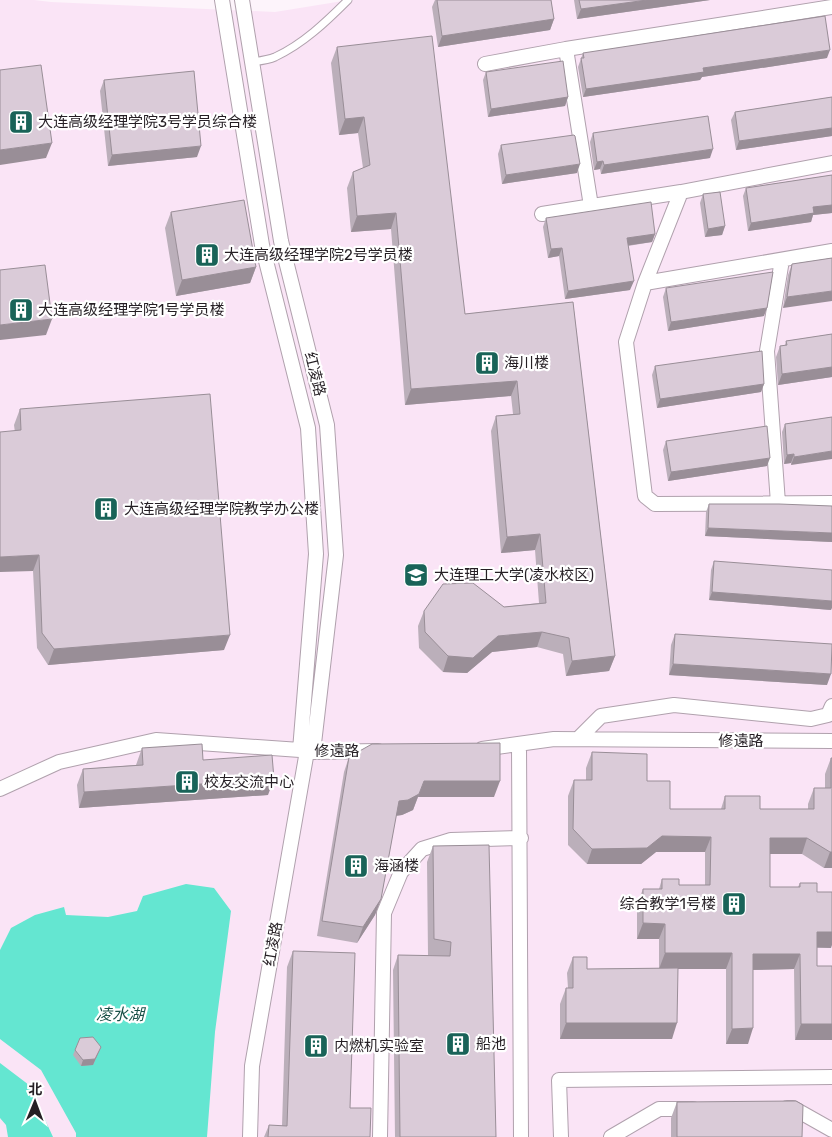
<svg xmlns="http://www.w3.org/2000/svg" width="832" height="1137" viewBox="0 0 832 1137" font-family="Rubik,'Noto Sans SC',sans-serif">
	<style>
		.built { fill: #fae4f6 }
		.water { fill: #64e6d1 }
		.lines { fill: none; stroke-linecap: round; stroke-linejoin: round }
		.service-casing { stroke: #b0a1ad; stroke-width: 9 }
		.minor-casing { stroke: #b0a1ad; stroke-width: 16 }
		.service { stroke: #fff; stroke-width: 7 }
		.minor { stroke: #fff; stroke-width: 14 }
		.wall { fill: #bbafba }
		.shaded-wall { fill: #998e97 }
		.building { fill: #dacbd8; stroke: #998e97 }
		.labels { text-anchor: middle; stroke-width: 4.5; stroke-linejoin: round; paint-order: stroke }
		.poi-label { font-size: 15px; fill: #251f24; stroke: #fff; text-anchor: start }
		.street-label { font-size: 15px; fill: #251f24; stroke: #fff }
		.water-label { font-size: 16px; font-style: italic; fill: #195148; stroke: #fff }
	</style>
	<rect width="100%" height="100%" fill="#fdf4fb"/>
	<!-- built -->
	<path class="built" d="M0,0H34L51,2L275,12L349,0H832V1137H0Z"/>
	<!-- water -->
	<path class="water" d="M186,884L214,888L231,911L215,1032L207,1137H76V1133L41,1070L0,1039V950L11,928L35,915L64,907L66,915L108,917L137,911L143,896Z
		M0,1063L29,1085L53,1137H8L6,1125L0,1118Z"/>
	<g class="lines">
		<defs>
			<path id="service" d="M252,62C259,61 268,60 275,57C303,44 326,22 348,0"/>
			<path id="minor" d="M222,0L262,245L308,428L316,554L300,750
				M242,0L281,241L327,425L336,555L313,752
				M566,49L591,206
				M485,64L566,49L832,7
				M681,192L645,283L626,342L645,496L655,504L832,503
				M542,214L681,192L832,163
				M645,283L832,251
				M778,503L767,351L782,260
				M578,739L601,716L674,705L811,719L828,715L832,706
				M519,745L521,1137
				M482,749L554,739L832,741
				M0,789L59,762L156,740L300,750L313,752L378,751
				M787,1108H793L832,1130
				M250,1137L252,1066L307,751
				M380,1137L384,913L401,872L422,849L451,840L521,838
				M561,1137L559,1080L832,1077
				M611,1137L659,1109H693"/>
		</defs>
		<!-- service casing -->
		<use href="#service" class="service-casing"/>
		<!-- minor casing -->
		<use href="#minor" class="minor-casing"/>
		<!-- service -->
		<use href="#service" class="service"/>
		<!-- minor -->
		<use href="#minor" class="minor"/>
	</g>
	<!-- wall -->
	<path class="wall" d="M435,0H551L554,19L550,30L438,47L432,7Z
		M574,0H710L577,19Z
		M337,47L465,314L573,302L615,656L609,671L566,676L563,654L537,647L492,652L467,673L443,672L419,648L418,626L424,611L504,607L539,603L535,550L501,553L491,431L496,416L513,414L511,396L405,405L391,229L351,232L347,188L353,172L363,168L358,133L339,135L331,63Z
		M583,53L827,58L702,77L700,80L583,97L578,67Z
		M486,72L568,97L565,106L488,117L483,80Z
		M104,80L197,157L108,166L100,91Z
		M832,97V136L736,150L731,120L735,112Z
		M593,133L710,158L601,174L600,169L594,170L590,142Z
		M501,145L577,173L502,184L498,154Z
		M832,175V213L813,215L811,222L748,231L743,196L746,188Z
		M703,194L725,226L722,235L705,237L700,203Z
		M171,212L256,267L250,283L176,296L165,228Z
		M546,218L655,234L652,242L628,246L630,290L565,299L559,256L548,258L543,227Z
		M832,258L783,308L788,275L792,264Z
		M666,288L764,316L668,331L663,297Z
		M832,334V377L778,385L776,357L780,346L785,345L786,341Z
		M655,366L764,384L761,392L657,408L652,375Z
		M20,409L224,650L48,665L37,648L33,571L14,425Z
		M832,417L791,465V463L784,464L782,432L785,424Z
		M666,441L767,466L668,481L663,450Z
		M709,504L832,542L705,536L706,512Z
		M714,561L831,610L709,600L711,570Z
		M675,634L827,685L669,675L671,645Z
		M142,748L203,760L268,795L79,808L77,785L83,769L136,765Z
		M592,752L647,781L670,809H721L725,796L760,809H808V804L814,788H825V774L831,758L832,868H824L802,854H770V887H798L800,883L817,892L831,948H817V966H832L795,1040L794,969L753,970L748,1044H726V969H678L672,1039H560V1004L566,988H568L567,973L573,957L587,969L659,968V939H637V904L643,889H659L662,879L679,885H705V852H656L641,864H587L568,845V796L574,780H586V768Z
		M349,757L494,797H418L413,810L402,815L396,816L381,899L375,915L357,943L317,936L344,772Z
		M433,846L496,1137H395L393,970L398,955L435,956L428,955L427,862Z
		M293,951L350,1108L370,1137H264L269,1125L282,1126L287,967Z
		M101,1047L93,1065L81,1066L73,1055L75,1050Z
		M677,1102L802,1137H671V1118Z"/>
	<!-- shaded-wall -->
	<path class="shaded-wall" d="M647,0H710L577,19L581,9Z
		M554,19L550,30L438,47L442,36Z
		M830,50L827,58L702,77L700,80L583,97L586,89L703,68Z
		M568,97L565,106L488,117L491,109Z
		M364,117L358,133L339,135L345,119Z
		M832,128V136L736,150L739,141Z
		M52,143L46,158L0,165V150Z
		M201,146L197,157L108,166L112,155Z
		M713,149L710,158L601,174L604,165Z
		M603,161L600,169L594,170L597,162Z
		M580,164L577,173L502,184L506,175Z
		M832,205V213L813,215L811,222L748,231L751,223L813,207Z
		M396,213L391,229L351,232L357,216Z
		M725,226L722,235L705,237L708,229Z
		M655,234L652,242L624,246L627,238Z
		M562,248L559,256L548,258L551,249Z
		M256,267L250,283L176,296L182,280Z
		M634,281L630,290L565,299L568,291Z
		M832,291V301L783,308L787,297Z
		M767,308L764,316L668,331L671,322Z
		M52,319L46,335L0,340V325Z
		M832,367V377L778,385L782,374Z
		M517,381L511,396L405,405L411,389Z
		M764,384L761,392L657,408L660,399Z
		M832,451V459L791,465L794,457Z
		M794,454L791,463L784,464L787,455Z
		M770,458L767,466L668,481L671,472Z
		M708,528L832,533V542L705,536Z
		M540,534L535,550L501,553L507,537Z
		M39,555L33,571L0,572V557Z
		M712,592L832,601V608L831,610L709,600Z
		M542,632L537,647L492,652L467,673L443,672L448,656L498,636Z
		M230,635L224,650L48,665L54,649Z
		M615,656L609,671L566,676L572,661Z
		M673,664L831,674L827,685L669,675Z
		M274,779L268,795L79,808L84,792Z
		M424,781H500L494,797H418Z
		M419,794L413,810L402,815L393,816L399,801Z
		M662,836L711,837L705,852H656L641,864H587L592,849Z
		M770,838H807L802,854H764Z
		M830,852H832V868H824Z
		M381,899L375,915L357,943L363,927Z
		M643,923L665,924L659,939H637Z
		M817,932H832V945L831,948L811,947Z
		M665,953H732L726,969H659Z
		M753,954H800L794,969L747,970Z
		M566,1023H677L672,1039H560Z
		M801,1024H832V1040H795Z
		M753,1028L748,1044H726L732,1029Z
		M101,1047L93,1065L81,1066L83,1060Z"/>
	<!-- building -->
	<path class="building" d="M437,0H551L554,19L442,36Z
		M579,0H647L581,9Z
		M825,16L830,50L703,68L704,72L586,89L581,58H584L583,53Z
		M432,36L465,314L573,302L615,656L572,661L569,638L542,632L498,636L473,658L448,656L425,632L424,611L443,584L473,583L504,607L546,603L540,534L507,537L496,416L520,414L517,381L411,389L396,213L357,216L353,172L370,165L364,117L345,119L337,47Z
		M563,61L568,97L491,109L486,72Z
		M41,65L52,143L0,150V70Z
		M194,71L201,146L112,155L104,80Z
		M832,97V128L739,141L735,112Z
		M708,116L713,149L604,165L603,161L597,162L593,133Z
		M574,135L575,136L580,164L506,175L501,145Z
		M832,175V205L813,207L814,213L751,223L746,188Z
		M720,192L725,226L708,229L703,194Z
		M244,200L256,267L182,280L171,212Z
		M651,202L655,234L627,238L634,281L568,291L562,248L551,249L546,218Z
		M832,258V291L787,297L792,264Z
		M45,265L52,319L0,325V270Z
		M773,272L767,308L671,322L666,288Z
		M832,334V367L782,374L780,346L787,345L786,341Z
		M762,351L764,384L660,399L655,366Z
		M210,394L230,635L54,649L42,633L39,555L0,557V432L21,430L20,409Z
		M832,417V451L794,457V454L787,455L785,424Z
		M767,426L770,458L671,472L666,441Z
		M709,504H779L832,506V533L708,528Z
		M714,561L832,570V601L712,592Z
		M675,634L832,644L831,674L673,664Z
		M500,743V781H424L419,794L408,800L399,801L381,899L363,927L322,921L349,757L372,744Z
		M202,744L203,760L272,755L274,779L84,792L83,769L143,765L142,748Z
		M592,752L647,754V781H670V809H725V796H760V809H814V788H831V758H832V852H830L807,838H770V887H800V883H817V892H832V932H817V966H832V1024H801L800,954H753V1028L732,1029V953H665V924L643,923V889H662V879H679V885H710L711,837L662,836L647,848L592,849L573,829L574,780H592Z
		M489,845L496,1137H400L398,955L450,956L451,942L434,939L433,846Z
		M293,951L355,953L350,1108H371L370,1137H268L269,1125L287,1126Z
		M573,957H587V969L678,968L677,1023H566V988H573Z
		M93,1037L101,1047L95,1059L83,1060L75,1050L80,1038Z
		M796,1101L803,1105L802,1137H677V1102Z"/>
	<!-- icons -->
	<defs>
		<symbol id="building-square" viewBox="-11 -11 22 22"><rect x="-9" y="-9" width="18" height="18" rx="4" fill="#196358" stroke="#fff"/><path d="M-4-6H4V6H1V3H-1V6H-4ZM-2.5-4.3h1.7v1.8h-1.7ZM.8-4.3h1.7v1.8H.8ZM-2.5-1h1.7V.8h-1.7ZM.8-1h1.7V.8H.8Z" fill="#fff"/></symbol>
		<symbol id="university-square" viewBox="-11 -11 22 22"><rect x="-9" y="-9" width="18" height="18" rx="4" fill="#196358" stroke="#fff"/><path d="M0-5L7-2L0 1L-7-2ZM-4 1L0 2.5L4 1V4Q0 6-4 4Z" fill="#fff"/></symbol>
	</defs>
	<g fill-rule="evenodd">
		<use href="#building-square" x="7" y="108" width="28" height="28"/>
		<use href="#building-square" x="193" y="241" width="28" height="28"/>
		<use href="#building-square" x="7" y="296" width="28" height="28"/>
		<use href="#building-square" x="473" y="349" width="28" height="28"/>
		<use href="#building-square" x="92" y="495" width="28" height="28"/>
		<use href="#university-square" x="402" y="561" width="28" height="28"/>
		<use href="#building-square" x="173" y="768" width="28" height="28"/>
		<use href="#building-square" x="342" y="852" width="28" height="28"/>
		<use href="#building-square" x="720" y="890" width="28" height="28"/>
		<use href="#building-square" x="444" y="1030" width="28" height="28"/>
		<use href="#building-square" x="302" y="1032" width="28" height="28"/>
	</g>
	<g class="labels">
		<!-- poi labels -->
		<g class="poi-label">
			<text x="38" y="127">大连高级经理学院3号学员综合楼</text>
			<text x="224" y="260">大连高级经理学院2号学员楼</text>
			<text x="38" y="315">大连高级经理学院1号学员楼</text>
			<text x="504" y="368">海川楼</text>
			<text x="124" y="514">大连高级经理学院教学办公楼</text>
			<text x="434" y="580">大连理工大学(凌水校区)</text>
			<text x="204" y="787">校友交流中心</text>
			<text x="374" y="871">海涵楼</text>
			<text x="716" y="909" text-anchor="end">综合教学1号楼</text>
			<text x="476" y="1049">船池</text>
			<text x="334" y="1051">内燃机实验室</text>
		</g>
		<!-- street labels -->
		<g class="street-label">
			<text transform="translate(315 374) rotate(76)" y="5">红凌路</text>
			<text x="741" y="746">修遠路</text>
			<text x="337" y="756">修遠路</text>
			<text transform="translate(273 944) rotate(-80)" y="5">红凌路</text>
		</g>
		<!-- water labels -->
		<g class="water-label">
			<text x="120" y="1020">凌水湖</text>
		</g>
	</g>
	<!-- north arrow -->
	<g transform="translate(35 1102) rotate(1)" stroke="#ffffff" stroke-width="4" paint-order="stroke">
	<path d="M0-4L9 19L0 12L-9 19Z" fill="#251f24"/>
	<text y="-8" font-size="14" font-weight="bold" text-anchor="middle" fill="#251f24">北</text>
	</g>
</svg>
